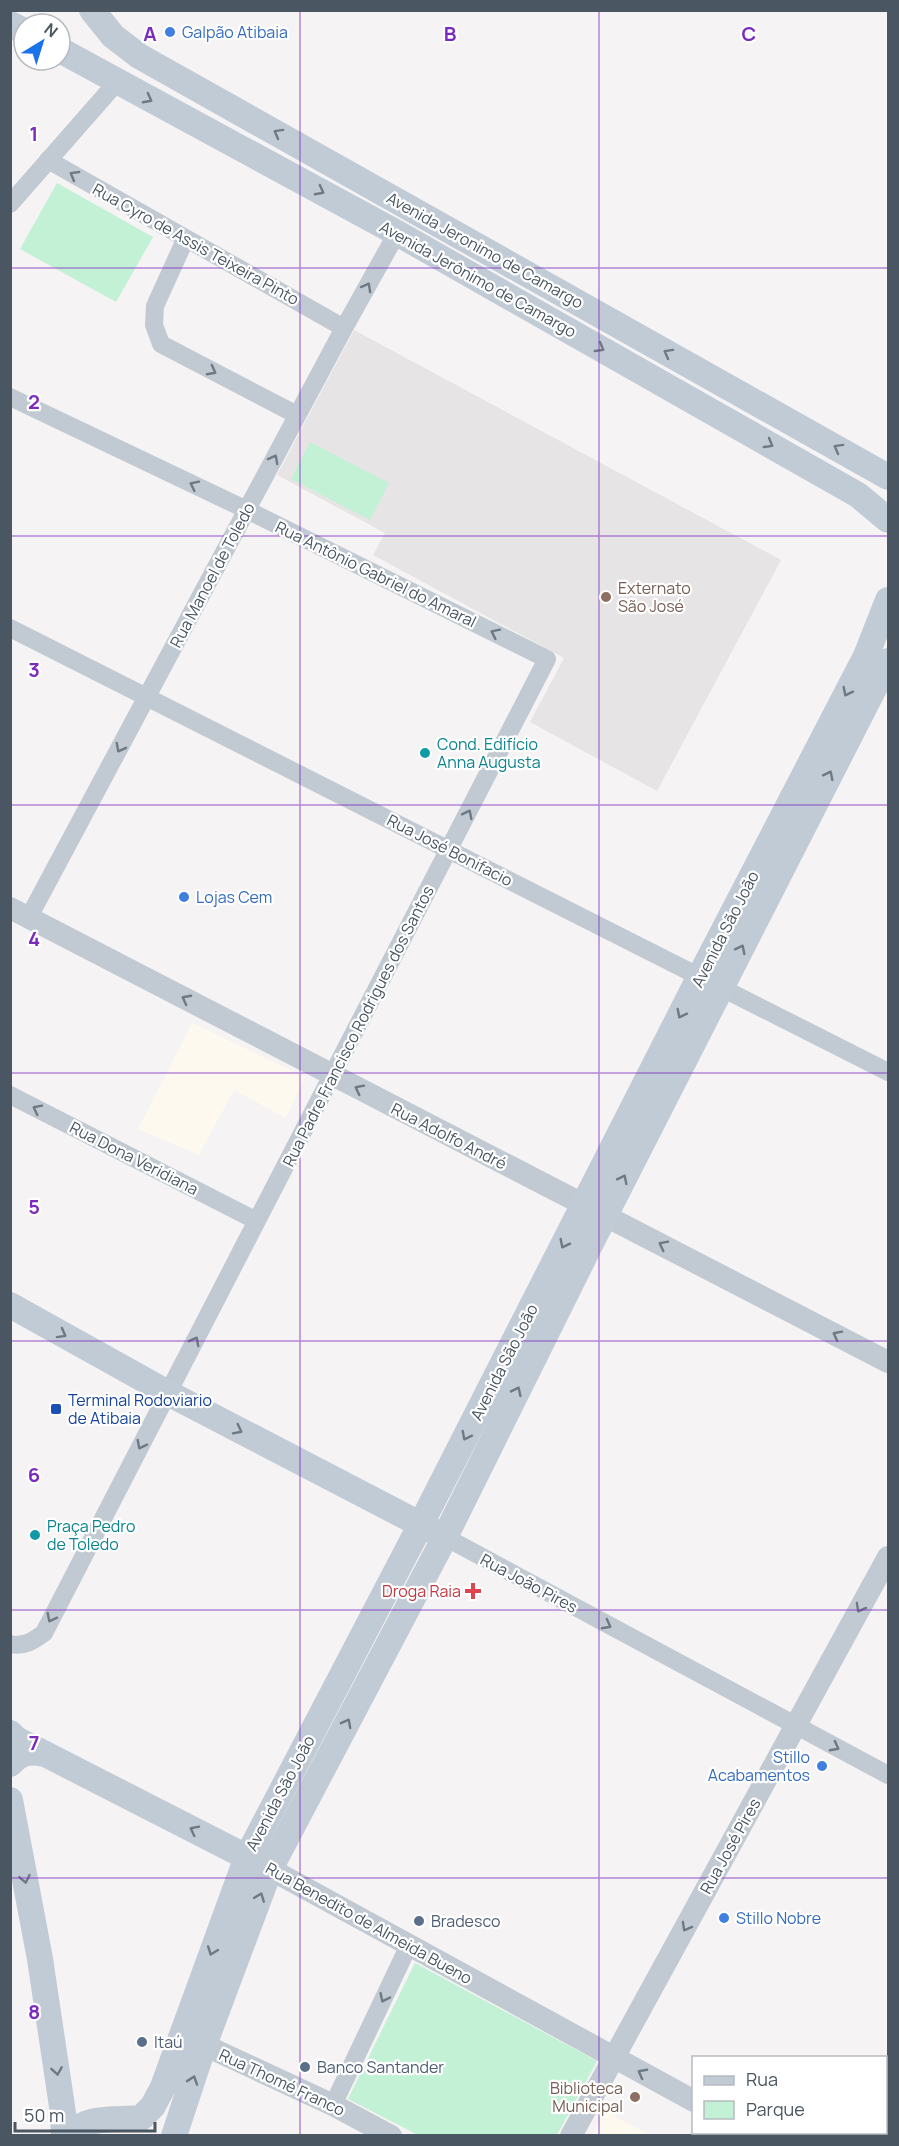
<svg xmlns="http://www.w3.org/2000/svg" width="899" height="2146" viewBox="0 0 899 2146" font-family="Manrope,sans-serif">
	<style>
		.commercial { fill: #fdf9ef }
		.education { fill: #e6e4e5 }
		.green { fill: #c3f1d5 }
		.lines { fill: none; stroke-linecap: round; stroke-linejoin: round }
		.minor { stroke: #c1cad2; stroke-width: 18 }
		.tertiary { stroke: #c1cad2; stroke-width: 22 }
		.secondary { stroke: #c1cbd6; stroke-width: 26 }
		.oneway { stroke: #6e7984 }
		.oneway2 { stroke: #6e7983 }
		.grid { fill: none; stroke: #7b2cbf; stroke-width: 1.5; stroke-opacity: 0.55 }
		.shop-dot { fill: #3f7fe0; stroke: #fff; stroke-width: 2 }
		.education-dot { fill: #8d6e63; stroke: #fff; stroke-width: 2 }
		.culture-dot { fill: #0f9aa8; stroke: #fff; stroke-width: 2 }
		.transit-dot { fill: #1a4fb4; stroke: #fff; stroke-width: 2 }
		.health-dot { fill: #e0444e; stroke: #fff; stroke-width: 2 }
		.service-dot { fill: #5c6f8a; stroke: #fff; stroke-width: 2 }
		.labels { text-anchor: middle; stroke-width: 4.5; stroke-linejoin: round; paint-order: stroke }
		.shop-label { font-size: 16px; fill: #366cbe; stroke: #fff; text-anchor: start }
		.street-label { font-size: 16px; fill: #4a5661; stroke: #fff }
		.education-label { font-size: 16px; fill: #785e54; stroke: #fff; text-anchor: start }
		.culture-label { font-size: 16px; fill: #0d838f; stroke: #fff; text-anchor: start }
		.transit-label { font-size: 16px; fill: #164399; stroke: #fff; text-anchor: start }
		.health-label { font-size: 16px; fill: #be3a42; stroke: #fff; text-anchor: end }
		.service-label { font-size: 16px; fill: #4e5e75; stroke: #fff; text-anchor: start }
		.grid-label { font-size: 20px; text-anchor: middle; font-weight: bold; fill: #7b2cbf; stroke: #fff; stroke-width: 4.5; stroke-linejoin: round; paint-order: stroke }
	</style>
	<rect width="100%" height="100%" fill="#f5f3f3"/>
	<!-- commercial -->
	<path class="commercial" d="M192,1023L305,1077L286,1118L234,1090L199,1155L138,1129Z
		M605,2111L650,2135H592Z"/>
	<!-- education -->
	<path class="education" d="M354,330L781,560L657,791L530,722L564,658L373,555L385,533L277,475Z"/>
	<!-- green -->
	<path class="green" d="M57,183L153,237L116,302L20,249Z
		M310,442L389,483L370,520L291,479Z
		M415,1963L597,2061L557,2135H418L348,2099Z"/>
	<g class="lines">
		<!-- minor -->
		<path class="minor" d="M48,160L344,328
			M10,204L117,82
			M185,240L155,306L154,325L161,344L297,415
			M10,397L247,510L547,659L44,1633C33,1641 25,1647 10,1644
			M10,628L888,1072
			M29,917L344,328L397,233
			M10,1095L257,1221
			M445,1537L888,1775
			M333,2105L409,1945"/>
		<!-- tertiary -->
		<path class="tertiary" d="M10,908L888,1362
			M270,1869L694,2101
			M204,2045L333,2105L391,2136
			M886,2124L888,2118
			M753,2132L759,2136
			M571,2136L888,1557"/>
		<!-- secondary -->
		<path class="secondary" d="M92,10L113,36L139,56L888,477
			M10,24L24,31
			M60,50L397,233L858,495L888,520
			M10,1305L168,1393L437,1533
			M10,1733L16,1739L260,1864
			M10,1764C21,1752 29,1751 44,1754
			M10,1800L40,1959L63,2113L64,2136
			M69,2136C88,2114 116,2121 141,2118L153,2106L163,2087L247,1857L421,1524L700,976L866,656L888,600
			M174,2136L204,2045L270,1869L445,1537L590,1245L888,661"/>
	</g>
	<!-- one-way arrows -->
	<defs><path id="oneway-chevron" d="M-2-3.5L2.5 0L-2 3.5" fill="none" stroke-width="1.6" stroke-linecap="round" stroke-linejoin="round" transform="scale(1.5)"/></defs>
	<g class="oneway">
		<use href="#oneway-chevron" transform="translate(148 99) rotate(28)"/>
		<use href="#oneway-chevron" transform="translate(278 133) rotate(-151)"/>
		<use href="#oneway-chevron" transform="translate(320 191) rotate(28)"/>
		<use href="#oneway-chevron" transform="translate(600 348) rotate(30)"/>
		<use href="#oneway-chevron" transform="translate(668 353) rotate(-151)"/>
		<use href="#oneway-chevron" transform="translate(769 444) rotate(30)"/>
		<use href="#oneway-chevron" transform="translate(838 448) rotate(-151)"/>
		<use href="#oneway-chevron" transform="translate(847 692) rotate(117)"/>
		<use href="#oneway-chevron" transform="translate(829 775) rotate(-63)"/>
		<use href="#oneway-chevron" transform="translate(741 949) rotate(-63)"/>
		<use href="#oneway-chevron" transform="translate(681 1014) rotate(117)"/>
		<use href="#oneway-chevron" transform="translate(623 1179) rotate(-63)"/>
		<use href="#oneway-chevron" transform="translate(564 1244) rotate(117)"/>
		<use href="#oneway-chevron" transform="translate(62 1334) rotate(29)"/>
		<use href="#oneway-chevron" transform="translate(517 1391) rotate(-64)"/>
		<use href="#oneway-chevron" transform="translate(238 1430) rotate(27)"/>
		<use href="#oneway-chevron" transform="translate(466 1436) rotate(117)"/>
		<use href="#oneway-chevron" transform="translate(347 1723) rotate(-62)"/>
		<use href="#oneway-chevron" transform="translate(194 1830) rotate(-153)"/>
		<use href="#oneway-chevron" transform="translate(25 1879) rotate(79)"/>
		<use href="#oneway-chevron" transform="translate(260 1897) rotate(-69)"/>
		<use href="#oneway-chevron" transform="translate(212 1951) rotate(110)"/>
		<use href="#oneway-chevron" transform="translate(57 2071) rotate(81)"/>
		<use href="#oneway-chevron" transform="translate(193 2080) rotate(-71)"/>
	</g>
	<g class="oneway2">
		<use href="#oneway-chevron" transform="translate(74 175) rotate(-150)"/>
		<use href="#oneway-chevron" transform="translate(367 287) rotate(-61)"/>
		<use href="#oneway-chevron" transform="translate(212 371) rotate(28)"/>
		<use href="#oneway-chevron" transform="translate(274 459) rotate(-62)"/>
		<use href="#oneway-chevron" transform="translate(194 485) rotate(-154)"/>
		<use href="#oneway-chevron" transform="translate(495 633) rotate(-154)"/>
		<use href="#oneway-chevron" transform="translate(120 748) rotate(118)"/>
		<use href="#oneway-chevron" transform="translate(468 814) rotate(-63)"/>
		<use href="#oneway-chevron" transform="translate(186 999) rotate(-152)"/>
		<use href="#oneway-chevron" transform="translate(359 1089) rotate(-153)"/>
		<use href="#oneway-chevron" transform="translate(37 1109) rotate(-153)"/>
		<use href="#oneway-chevron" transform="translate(663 1245) rotate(-153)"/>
		<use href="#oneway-chevron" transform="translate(837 1335) rotate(-153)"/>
		<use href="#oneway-chevron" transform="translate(195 1341) rotate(-62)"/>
		<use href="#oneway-chevron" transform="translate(141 1445) rotate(117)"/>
		<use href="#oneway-chevron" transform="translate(860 1608) rotate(119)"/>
		<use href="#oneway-chevron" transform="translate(51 1618) rotate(117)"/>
		<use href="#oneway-chevron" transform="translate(607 1625) rotate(28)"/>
		<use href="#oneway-chevron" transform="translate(835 1747) rotate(28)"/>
		<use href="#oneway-chevron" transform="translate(686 1927) rotate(119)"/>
		<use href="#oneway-chevron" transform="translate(384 1998) rotate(115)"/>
		<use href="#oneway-chevron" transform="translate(642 2073) rotate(-152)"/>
	</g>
	<!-- grid -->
	<path class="grid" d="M300,10V2136M599,10V2136M10,268H888M10,536H888M10,805H888M10,1073H888M10,1341H888M10,1610H888M10,1878H888"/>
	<!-- markers -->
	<g class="shop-dot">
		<circle cx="170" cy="32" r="6"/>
		<circle cx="184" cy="897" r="6"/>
		<circle cx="822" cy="1766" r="6"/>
		<circle cx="724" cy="1918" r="6"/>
	</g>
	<g class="education-dot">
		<circle cx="606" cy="597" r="6"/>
		<circle cx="635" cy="2097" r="6"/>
	</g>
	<g class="culture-dot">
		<circle cx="425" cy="753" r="6"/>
		<circle cx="35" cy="1535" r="6"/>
	</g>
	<rect class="transit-dot" x="50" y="1403" width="12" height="12" rx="3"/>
	<path class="health-dot" d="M470 1582h6v6h6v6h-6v6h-6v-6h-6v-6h6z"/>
	<g class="service-dot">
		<circle cx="419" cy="1921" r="6"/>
		<circle cx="142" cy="2042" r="6"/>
		<circle cx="305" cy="2067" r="6"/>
	</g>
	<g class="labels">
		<!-- shop labels -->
		<g class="shop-label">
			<text x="182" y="38">Galpão Atibaia</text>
			<text x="196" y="903">Lojas Cem</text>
			<text x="810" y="1763" text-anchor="end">Stillo<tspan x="810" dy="18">Acabamentos</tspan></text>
			<text x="736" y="1924">Stillo Nobre</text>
		</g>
		<!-- street labels -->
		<g class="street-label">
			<text transform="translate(196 244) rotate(29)" y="6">Rua Cyro de Assis Teixeira Pinto</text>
			<text transform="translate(485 250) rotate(29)" y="6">Avenida Jeronimo de Camargo</text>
			<text transform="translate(478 279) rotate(29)" y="6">Avenida Jerônimo de Camargo</text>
			<text transform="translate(376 574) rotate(26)" y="6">Rua Antônio Gabriel do Amaral</text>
			<text transform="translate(212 575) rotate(-62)" y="6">Rua Manoel de Toledo</text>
			<text transform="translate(450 850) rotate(27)" y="6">Rua José Bonifacio</text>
			<text transform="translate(725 929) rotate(-63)" y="6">Avenida São João</text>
			<text transform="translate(358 1026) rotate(-63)" y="6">Rua Padre Francisco Rodrigues dos Santos</text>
			<text transform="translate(449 1136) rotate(27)" y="6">Rua Adolfo André</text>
			<text transform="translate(134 1158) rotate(27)" y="6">Rua Dona Veridiana</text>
			<text transform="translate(504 1362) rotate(-63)" y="6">Avenida São João</text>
			<text transform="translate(529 1583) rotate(28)" y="6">Rua João Pires</text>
			<text transform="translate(280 1793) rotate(-62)" y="6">Avenida São João</text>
			<text transform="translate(730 1846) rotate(-61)" y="6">Rua José Pires</text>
			<text transform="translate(369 1923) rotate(29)" y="6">Rua Benedito de Almeida Bueno</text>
			<text transform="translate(282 2082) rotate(25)" y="6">Rua Thomé Franco</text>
		</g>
		<!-- education labels -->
		<g class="education-label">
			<text x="618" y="594">Externato<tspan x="618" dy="18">São José</tspan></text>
			<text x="623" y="2094" text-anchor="end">Biblioteca<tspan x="623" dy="18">Municipal</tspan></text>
		</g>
		<!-- culture labels -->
		<g class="culture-label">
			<text x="437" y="750">Cond. Edifício<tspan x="437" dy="18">Anna Augusta</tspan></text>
			<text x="47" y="1532">Praça Pedro<tspan x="47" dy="18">de Toledo</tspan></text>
		</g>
		<!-- transit labels -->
		<g class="transit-label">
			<text x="68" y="1406">Terminal Rodoviario<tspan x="68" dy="18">de Atibaia</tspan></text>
		</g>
		<!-- health labels -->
		<g class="health-label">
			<text x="461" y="1597">Droga Raia</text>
		</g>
		<!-- service labels -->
		<g class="service-label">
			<text x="431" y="1927">Bradesco</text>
			<text x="154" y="2048">Itaú</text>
			<text x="317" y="2073">Banco Santander</text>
		</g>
	</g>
	<g class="grid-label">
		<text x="150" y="41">A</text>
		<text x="450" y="41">B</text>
		<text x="749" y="41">C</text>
		<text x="34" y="141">1</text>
		<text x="34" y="409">2</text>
		<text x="34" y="677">3</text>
		<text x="34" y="946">4</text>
		<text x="34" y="1214">5</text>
		<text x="34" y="1482">6</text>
		<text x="34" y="1750">7</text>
		<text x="34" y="2019">8</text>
	</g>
	<!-- border -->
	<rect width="899" height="2146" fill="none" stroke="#4a5661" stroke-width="24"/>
	<!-- legend -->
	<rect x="692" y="2056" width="195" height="78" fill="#ffffff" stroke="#b7bbc0" stroke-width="1.5"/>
	<rect x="704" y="2076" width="30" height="9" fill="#c1cbd6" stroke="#b7bbc0" stroke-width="1.5"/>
	<text x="746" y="2086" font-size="18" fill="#4a5661">Rua</text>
	<rect x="704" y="2101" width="30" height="18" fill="#c3f1d5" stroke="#b7bbc0" stroke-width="1.5"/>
	<text x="746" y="2116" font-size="18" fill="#4a5661">Parque</text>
	<!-- north arrow -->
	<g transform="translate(42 42) rotate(38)"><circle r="28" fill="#ffffff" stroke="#b7bbc0" stroke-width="1.5"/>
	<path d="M0-4.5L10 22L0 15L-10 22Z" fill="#1a73e8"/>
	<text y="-9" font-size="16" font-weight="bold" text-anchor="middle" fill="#4a5661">N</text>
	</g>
	<!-- scale -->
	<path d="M15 2122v9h140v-9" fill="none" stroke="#4a5661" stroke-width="3"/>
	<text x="24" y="2122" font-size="18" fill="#4a5661" stroke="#ffffff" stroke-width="4.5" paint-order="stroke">50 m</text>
</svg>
